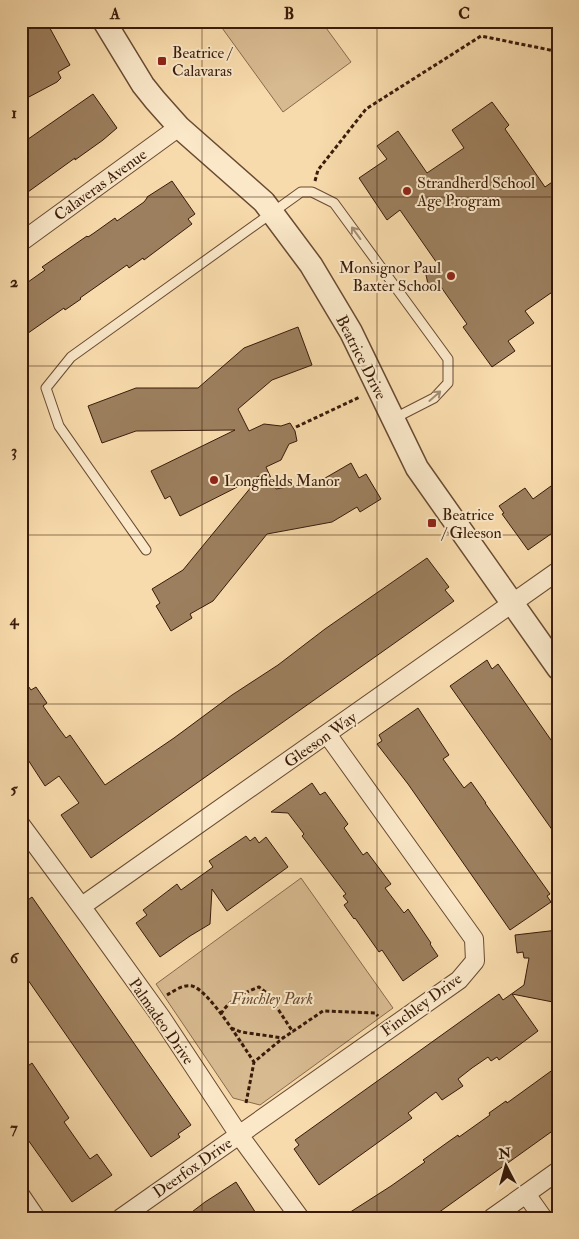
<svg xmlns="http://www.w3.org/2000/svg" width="579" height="1239" viewBox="0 0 579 1239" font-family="'IM FELL Double Pica',serif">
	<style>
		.green { fill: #d8ba90; stroke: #886a4d }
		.building { fill: #9c7f5e; stroke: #391b0a }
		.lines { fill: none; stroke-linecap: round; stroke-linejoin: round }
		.service-casing { stroke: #694b32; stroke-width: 11 }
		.minor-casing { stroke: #694b32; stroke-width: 20 }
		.tertiary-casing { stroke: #694b32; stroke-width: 25 }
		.path { stroke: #391b0a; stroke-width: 3; stroke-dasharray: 4 2.5; stroke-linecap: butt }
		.service { stroke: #fae8c9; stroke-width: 9 }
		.minor { stroke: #fae8c9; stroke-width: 18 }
		.tertiary { stroke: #fae8c9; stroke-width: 22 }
		.oneway { stroke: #a38c73 }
		.grid { fill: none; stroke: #391b0a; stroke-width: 1; stroke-opacity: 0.55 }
		.poi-dot { fill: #8f2418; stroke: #fae8c9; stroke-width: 2 }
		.labels { text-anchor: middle; stroke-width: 4; stroke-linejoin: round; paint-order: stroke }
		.poi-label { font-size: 16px; fill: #391b0a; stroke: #fae8c9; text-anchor: start }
		.street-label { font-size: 16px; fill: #391b0a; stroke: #fae8c9 }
		.park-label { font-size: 16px; font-style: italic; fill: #694b32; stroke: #fae8c9 }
		.neatline { fill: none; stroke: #391b0a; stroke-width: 2 }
		.grid-label { font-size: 16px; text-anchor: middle; font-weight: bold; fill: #391b0a }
	</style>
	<rect width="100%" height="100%" fill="#f8dbac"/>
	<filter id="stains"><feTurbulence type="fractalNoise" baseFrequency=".004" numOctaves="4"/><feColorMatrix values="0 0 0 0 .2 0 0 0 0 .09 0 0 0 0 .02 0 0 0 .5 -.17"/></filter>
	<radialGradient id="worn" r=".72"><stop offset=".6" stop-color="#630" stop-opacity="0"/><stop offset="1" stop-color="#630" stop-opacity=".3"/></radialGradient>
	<!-- green -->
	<path class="green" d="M217,21H321L351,62L283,112Z
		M301,878L393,1008L260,1105L233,1098L156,984Z"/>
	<!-- building -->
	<path class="building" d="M21,21H46L70,65L58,72L61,78L57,82L27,98L21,88Z
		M93,94L117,128L103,140L75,160V158L21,197V144Z
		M492,102L509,125L505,129L545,187L558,178V288L525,311L534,323L508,341L515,351L492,367L463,327L467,324L441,287L436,291L428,284L426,275L439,266L400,210L387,220L359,178L387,159L377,146L398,131L427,173L464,148L452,130Z
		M172,181L195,214L188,219L192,224L144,260L143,258L129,268L127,265L80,298L81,299L65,310L64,308L21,338V287L45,270L42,267L87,236L88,237L94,233L115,218L117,221L144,202L147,198V197Z
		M298,327L312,365L272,380L238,409L249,431L264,424L281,426L290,423L295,431L297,441L289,444L281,460L266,467L276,489L320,481L351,463L359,478L366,474L381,499L360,512L357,507L332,522L267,534L213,601L190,614L192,618L171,631L156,606L160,603L152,589L183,570L261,475L180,516L170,496L165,499L151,471L235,430L136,431L102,443L88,406L136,388H198L244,348Z
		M558,481V529L528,550L502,514L504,513L499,506L525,488L533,499Z
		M427,558L449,587L445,590L454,601L91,858L61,815L79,803L59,776L45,786L21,749V676L31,690L36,687L47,703L43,706L60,730L66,738L70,735L105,785L174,738L232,695L278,665L325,629Z
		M487,660L492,669L498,664L558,750V838L450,686Z
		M418,708L449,755L443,759L464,788L471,782L486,803H485L550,894L547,896L551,902L510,930L408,784L377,744L382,741L379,735Z
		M312,783L320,795L325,792L348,824L344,828L363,855L367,852L391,884L385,888L404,913L408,909L431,943L430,944L438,956L403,981L382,950L379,952L355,918L354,919L344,905L348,902L343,896L346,894L302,836L304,834L288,813L271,812Z
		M246,836L250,841L255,837L259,843L266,837L288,867L227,911L212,889L210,924L190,936L160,957L136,923L147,915L143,910L177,884L181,890L213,867L209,861Z
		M32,897L191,1125L178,1134L180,1137L151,1157L21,970V905Z
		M558,930V1003L512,994L538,1031L499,1060L497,1057L491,1061L488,1057L472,1068L458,1079L463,1086L442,1100L436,1092L408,1113L412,1118L319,1185L294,1149L299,1145L295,1140L499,994L503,1000L524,985L529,958H524L523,952L517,953L515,935Z
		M32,1063L69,1118L64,1122L90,1159L97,1154L112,1175L72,1202L21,1130V1071Z
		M558,1066V1127L431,1218H341L391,1186L425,1162L423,1160L448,1142L458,1135L459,1137L490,1115L489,1113L506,1101L507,1103Z
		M236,1182L259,1218H184L205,1202Z"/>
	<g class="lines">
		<defs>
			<path id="service" d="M146,550L59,426L46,388L71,357L301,192H312L334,203L448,359V383L434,398L393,419"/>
			<path id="minor" d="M21,242L179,127
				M21,825L89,917L161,1017L239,1135L300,1218
				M82,906L558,571
				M526,1194L543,1218
				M21,1196L36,1218
				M121,1218L459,980L475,961L474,939L327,734
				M492,1218L558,1171"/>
			<path id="tertiary" d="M104,21L143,85L155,100L179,127L264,202L311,265L351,332L417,468L558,668"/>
		</defs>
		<!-- service casing -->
		<use href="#service" class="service-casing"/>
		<!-- minor casing -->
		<use href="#minor" class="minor-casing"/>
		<!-- tertiary casing -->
		<use href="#tertiary" class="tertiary-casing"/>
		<!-- path -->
		<path class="path" d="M315,181L318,170L366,109L481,36L555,51L558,54
			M415,291L428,284
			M296,427L360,397
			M167,995C174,991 183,984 192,986C209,990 243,1046 254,1062L283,1038L323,1011L375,1013L378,1016
			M221,1014C228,1001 245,992 259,987L268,994L293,1032
			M231,1028L241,1032L283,1038
			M246,1103L254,1062"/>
		<!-- service -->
		<use href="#service" class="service"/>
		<!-- minor -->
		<use href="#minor" class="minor"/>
		<!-- tertiary -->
		<use href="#tertiary" class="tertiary"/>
	</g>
	<!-- one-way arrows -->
	<defs><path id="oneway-shaft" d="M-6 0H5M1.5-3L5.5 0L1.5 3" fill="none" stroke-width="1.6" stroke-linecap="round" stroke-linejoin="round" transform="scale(1.25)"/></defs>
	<g class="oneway">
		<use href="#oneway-shaft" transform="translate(356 233) rotate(-126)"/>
		<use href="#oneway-shaft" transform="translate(435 396) rotate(-41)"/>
	</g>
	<!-- grid -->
	<path class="grid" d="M202,21V1218M377,21V1218M21,197H558M21,366H558M21,535H558M21,704H558M21,873H558M21,1042H558"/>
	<!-- markers -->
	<g class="poi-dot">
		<rect x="157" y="56" width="10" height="10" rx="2.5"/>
		<circle cx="407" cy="191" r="5"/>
		<circle cx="451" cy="276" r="5"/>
		<circle cx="214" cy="480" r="5"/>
		<rect x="427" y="518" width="10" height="10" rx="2.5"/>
	</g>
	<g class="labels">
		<!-- poi labels -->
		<g class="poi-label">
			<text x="172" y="58">Beatrice /<tspan x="172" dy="18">Calavaras</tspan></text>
			<text x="417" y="188">Strandherd School<tspan x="417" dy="18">Age Program</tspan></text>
			<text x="441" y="273" text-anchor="end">Monsignor Paul<tspan x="441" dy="18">Baxter School</tspan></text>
			<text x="224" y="486">Longfields Manor</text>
			<text x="442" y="520">Beatrice<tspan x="442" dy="18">/ Gleeson</tspan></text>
		</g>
		<!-- street labels -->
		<g class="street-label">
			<text transform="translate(100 184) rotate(-36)" y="6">Calaveras Avenue</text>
			<text transform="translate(362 357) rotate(63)" y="6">Beatrice Drive</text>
			<text transform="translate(320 739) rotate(-35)" y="6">Gleeson Way</text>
			<text transform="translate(421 1004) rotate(-36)" y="6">Finchley Drive</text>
			<text transform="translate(162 1021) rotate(55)" y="6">Palmadeo Drive</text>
			<text transform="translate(192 1167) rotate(-35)" y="6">Deerfox Drive</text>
		</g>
		<!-- park labels -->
		<g class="park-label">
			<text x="272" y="1004">Finchley Park</text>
		</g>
	</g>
	<!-- margin -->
	<rect width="579" height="1239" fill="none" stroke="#f8dbac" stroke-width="55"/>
	<!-- north arrow -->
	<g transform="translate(506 1166) rotate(354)" stroke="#fae8c9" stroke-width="4" paint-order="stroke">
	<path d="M0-4L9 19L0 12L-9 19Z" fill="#391b0a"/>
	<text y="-8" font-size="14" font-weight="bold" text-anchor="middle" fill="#391b0a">N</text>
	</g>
	<rect x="28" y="28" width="524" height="1184" class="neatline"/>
	<g class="grid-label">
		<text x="115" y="19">A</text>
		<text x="289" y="19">B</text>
		<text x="464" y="19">C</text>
		<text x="14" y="118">1</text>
		<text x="14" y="287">2</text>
		<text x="14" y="456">3</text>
		<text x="14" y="625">4</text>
		<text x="14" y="794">5</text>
		<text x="14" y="963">6</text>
		<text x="14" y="1133">7</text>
	</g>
	<rect width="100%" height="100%" filter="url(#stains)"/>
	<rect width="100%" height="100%" fill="url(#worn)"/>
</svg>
